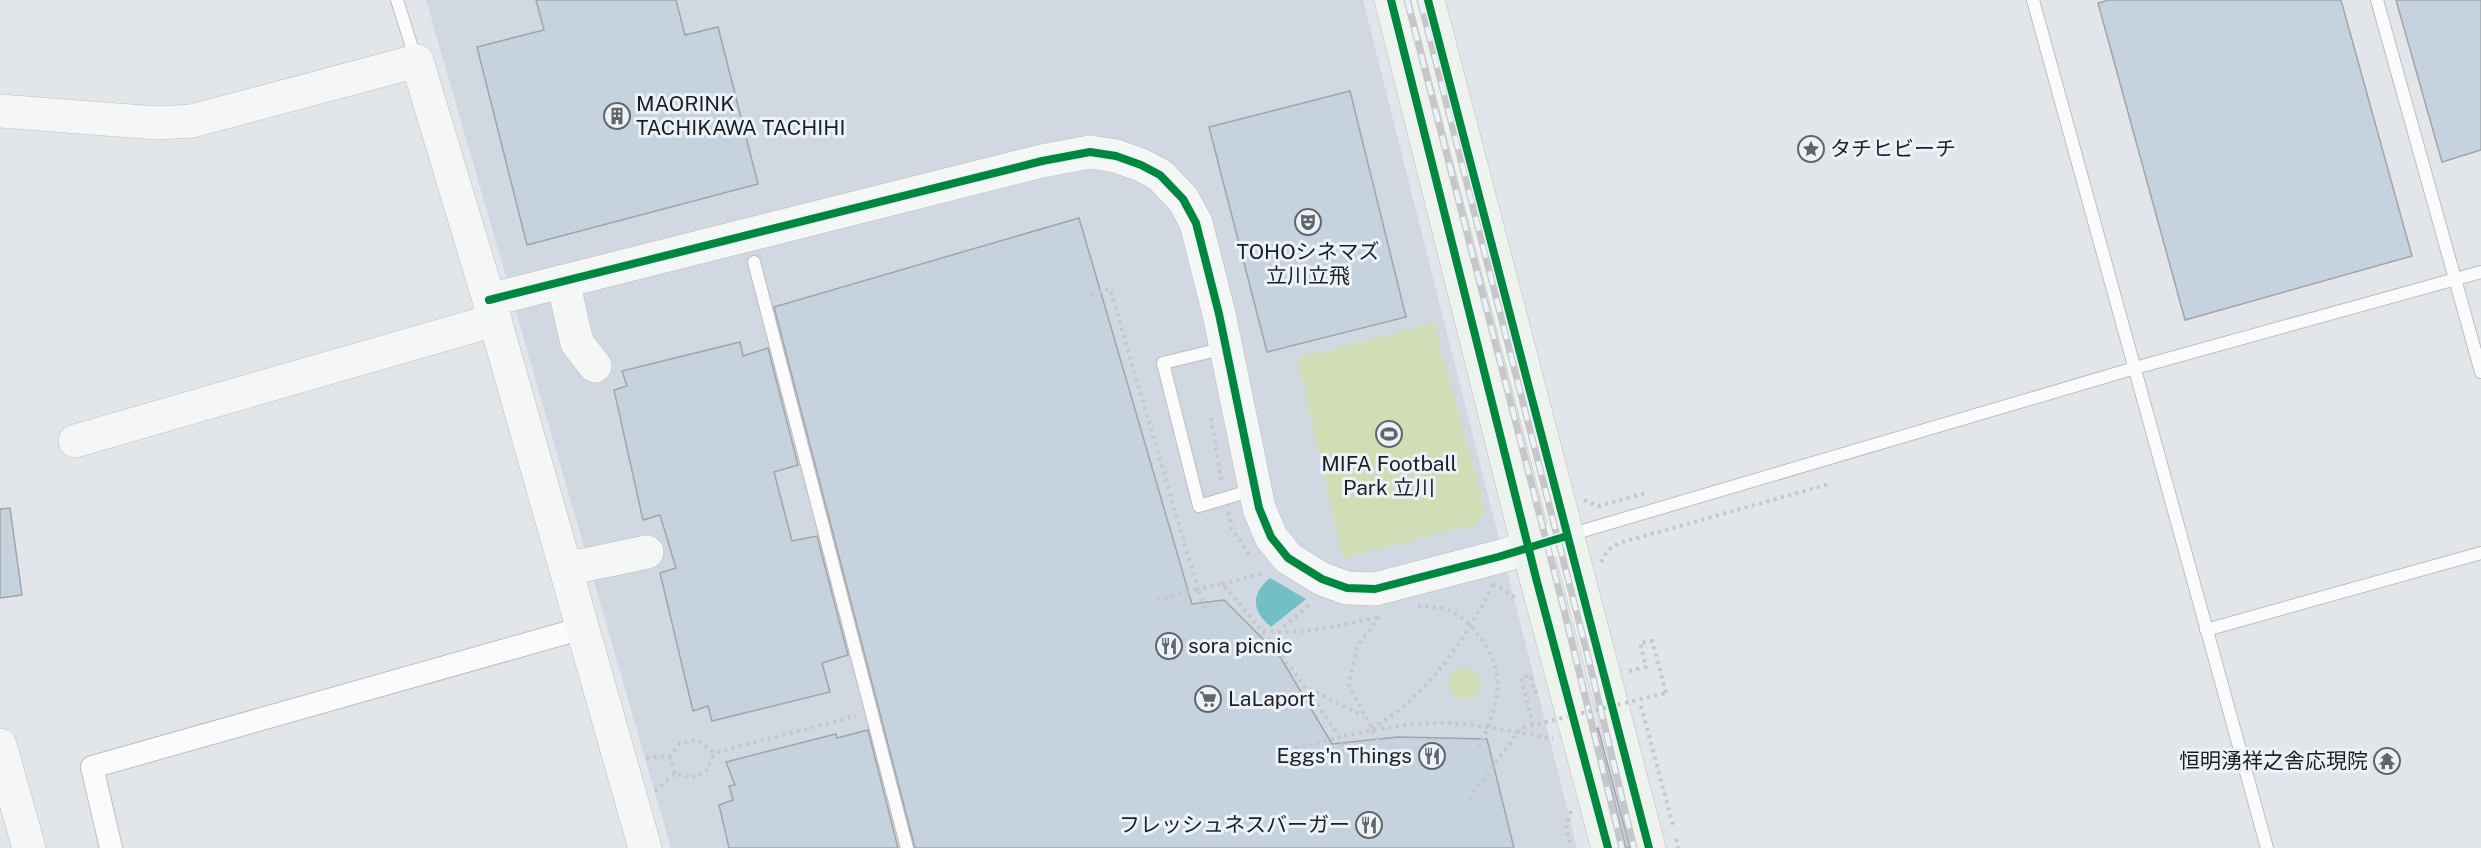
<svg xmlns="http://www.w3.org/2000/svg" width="2481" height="848" viewBox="0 0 2481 848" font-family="'Public Sans','Noto Sans JP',sans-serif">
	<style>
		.built { fill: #d1d8e1 }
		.green { fill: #d1deb5 }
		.water { fill: #72c0c6 }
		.building { fill: #c7d2df; stroke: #a2a5a8; stroke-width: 1.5 }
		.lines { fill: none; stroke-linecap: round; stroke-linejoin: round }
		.lane-casing { stroke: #bcbec2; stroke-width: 14 }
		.street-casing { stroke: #bcbec2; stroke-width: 24 }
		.secondary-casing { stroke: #bcbec2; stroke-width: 34 }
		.primary-casing { stroke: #bfc1c3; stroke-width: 34 }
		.path { stroke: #c5c7c8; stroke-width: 4; stroke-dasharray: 3 4.5; stroke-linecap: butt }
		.lane { stroke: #fbfbfc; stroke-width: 12 }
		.street { stroke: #fbfbfc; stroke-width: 22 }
		.secondary { stroke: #f5f7f6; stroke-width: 33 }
		.primary { stroke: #eef3ee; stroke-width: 33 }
		.rail-casing { stroke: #c7c7c9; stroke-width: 7 }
		.rail { stroke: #ecf2fa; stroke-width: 4.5; stroke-dasharray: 14; stroke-linecap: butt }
		.path-bridge { stroke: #c5c7c8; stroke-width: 4; stroke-dasharray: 3 4.5; stroke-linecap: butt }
		.cycleway-casing { stroke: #ecf2fa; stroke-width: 11 }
		.cycleway { stroke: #00873e; stroke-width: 8 }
		.labels { text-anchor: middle; stroke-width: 6; stroke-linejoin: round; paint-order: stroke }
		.poi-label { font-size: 21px; fill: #1d1f22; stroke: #ecf2fa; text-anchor: start }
	</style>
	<rect width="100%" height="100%" fill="#e2e6ea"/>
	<!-- built -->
	<path class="built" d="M426,0H1363L1577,848H671Z"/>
	<!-- green -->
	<path class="green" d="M1434,323L1485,510L1477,524L1343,558L1297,358Z
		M1448 683a16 16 0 1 1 32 0a16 16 0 1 1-32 0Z"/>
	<!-- water -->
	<path class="water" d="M1270,578L1306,599L1271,627C1252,611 1250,595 1270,578Z"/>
	<!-- building -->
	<path class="building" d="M536,0H676L685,35L718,27L758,184L527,245L477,47L544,30Z
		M2109,0H2341L2412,256L2185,320L2098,3Z
		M2396,0H2481V150L2442,162Z
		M1350,91L1406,317L1267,352L1209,127Z
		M1079,218L1192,604L1224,600L1279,655L1332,744L1398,737L1487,739L1514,848H915L774,307Z
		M740,342L743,356L768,348L798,465L774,472L792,541L817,536L848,655L822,663L830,692L712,721L708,706L693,711L660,573L676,568L660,515L643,520L614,390L627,386L622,371Z
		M10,508L22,595L0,598V509Z
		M1598,728L1630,848H1626L1596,729Z
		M868,730L898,848H729L719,805L733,800L729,786L735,785L726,762L836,734L837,738Z"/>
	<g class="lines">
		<defs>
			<path id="lane" d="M397,0L416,60
				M2033,0L2267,848
				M2377,0L2481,372
				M754,262L907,848
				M1225,348L1163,363L1199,506L1253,490
				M1569,535L2135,368L2481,272
				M2206,630L2481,553"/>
			<path id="street" d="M111,848L92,767L583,628"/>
			<path id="secondary" d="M0,111L157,123L192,121L417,61L495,320
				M563,281L577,343L595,366
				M489,300L1042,161L1090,152L1116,156L1141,165L1160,175L1183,199L1196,223L1219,314L1259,508L1271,537L1288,558L1322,579L1347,588L1375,589L1498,557L1567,536
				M75,441L495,320L645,848
				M566,569L647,552
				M0,745L29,848"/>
			<path id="primary" d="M1391,0L1536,578L1608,848
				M1428,0L1649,848"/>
		</defs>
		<!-- lane casing -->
		<use href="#lane" class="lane-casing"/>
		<!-- street casing -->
		<use href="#street" class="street-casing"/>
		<!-- secondary casing -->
		<use href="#secondary" class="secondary-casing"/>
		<!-- primary casing -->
		<use href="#primary" class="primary-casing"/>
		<!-- path -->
		<path class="path" d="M1091,294L1110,289L1198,589L1222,584C1266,634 1304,682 1339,737C1370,730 1402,724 1434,723C1473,722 1514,732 1553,739
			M1211,418L1222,484
			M1584,500L1598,506L1646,493
			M1228,512L1232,529L1250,555
			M1601,562L1608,550L1619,543L1829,484
			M1222,584L1266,573
			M1493,584L1515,597
			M1157,600L1198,589L1207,614
			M1418,606C1427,607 1437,607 1446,609C1458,613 1471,625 1478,635C1509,672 1498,707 1479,747
			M1379,617L1357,647L1349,685L1380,744
			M1263,631C1302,635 1339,626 1377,617
			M1278,632L1311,603
			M1629,671L1646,667L1640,643L1652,641L1666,693
			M1309,689L1364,716
			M1641,706L1674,829
			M1533,725L1521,678L1530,675L1534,691L1541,695
			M1372,729C1386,719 1401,710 1413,698C1446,667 1473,625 1493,584
			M1280,752L1339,737L1345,753
			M670,756L675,773
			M646,758L670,756L680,743L698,740L714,753L856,716
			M655,791L675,773L690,778L706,772L714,753
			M1571,811L1566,828L1571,848
			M1676,839L1678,848"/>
		<!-- lane -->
		<use href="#lane" class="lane"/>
		<!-- street -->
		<use href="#street" class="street"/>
		<!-- secondary -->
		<use href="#secondary" class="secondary"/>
		<!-- primary -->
		<use href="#primary" class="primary"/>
		<defs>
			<path id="rail" d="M1407,0L1563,606L1622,848
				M1420,0L1587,653L1634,848"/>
		</defs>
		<!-- rail casing -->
		<use href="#rail" class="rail-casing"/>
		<!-- rail -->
		<use href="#rail" class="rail"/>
		<!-- path-bridge -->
		<path class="path-bridge" d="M1469,799L1521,728L1666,693"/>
		<defs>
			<path id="cycleway" d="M1391,0L1536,578L1608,848
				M1428,0L1649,848
				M489,300L1042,161L1090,152L1116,156L1141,165L1160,175L1183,199L1196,223L1219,314L1259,508L1271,537L1288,558L1322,579L1347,588L1375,589L1498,557L1567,536"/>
		</defs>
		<!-- cycleway casing -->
		<use href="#cycleway" class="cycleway-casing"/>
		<!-- cycleway -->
		<use href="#cycleway" class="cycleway"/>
	</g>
	<!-- icons -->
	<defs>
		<symbol id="building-ring" viewBox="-11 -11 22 22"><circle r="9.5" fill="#ecf2fa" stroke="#626568" stroke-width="1.5"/><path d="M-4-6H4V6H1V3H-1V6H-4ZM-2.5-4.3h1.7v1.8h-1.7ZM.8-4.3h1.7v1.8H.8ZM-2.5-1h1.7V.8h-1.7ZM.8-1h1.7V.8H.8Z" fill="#626568"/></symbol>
		<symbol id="sight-ring" viewBox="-11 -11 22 22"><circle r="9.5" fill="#ecf2fa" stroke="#626568" stroke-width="1.5"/><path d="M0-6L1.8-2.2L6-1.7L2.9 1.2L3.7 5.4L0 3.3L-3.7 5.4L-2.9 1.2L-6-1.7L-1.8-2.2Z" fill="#626568"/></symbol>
		<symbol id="theatre-ring" viewBox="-11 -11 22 22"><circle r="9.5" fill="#ecf2fa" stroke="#626568" stroke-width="1.5"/><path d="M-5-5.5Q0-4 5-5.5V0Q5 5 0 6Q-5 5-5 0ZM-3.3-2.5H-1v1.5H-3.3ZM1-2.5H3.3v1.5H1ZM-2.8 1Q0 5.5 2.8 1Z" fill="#626568"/></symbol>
		<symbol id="stadium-ring" viewBox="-11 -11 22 22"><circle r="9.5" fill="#ecf2fa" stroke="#626568" stroke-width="1.5"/><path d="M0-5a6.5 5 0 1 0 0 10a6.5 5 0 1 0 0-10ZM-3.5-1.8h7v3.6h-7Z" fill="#626568"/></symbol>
		<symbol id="restaurant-ring" viewBox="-11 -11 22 22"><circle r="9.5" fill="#ecf2fa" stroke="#626568" stroke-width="1.5"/><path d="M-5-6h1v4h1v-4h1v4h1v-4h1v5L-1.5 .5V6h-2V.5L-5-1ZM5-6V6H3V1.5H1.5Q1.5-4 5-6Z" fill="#626568"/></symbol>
		<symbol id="supermarket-ring" viewBox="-11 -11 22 22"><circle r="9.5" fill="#ecf2fa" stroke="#626568" stroke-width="1.5"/><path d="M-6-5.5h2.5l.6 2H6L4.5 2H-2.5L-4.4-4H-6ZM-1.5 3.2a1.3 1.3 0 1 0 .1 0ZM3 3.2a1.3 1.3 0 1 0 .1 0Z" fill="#626568"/></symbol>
		<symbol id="temple-ring" viewBox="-11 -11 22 22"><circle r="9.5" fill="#ecf2fa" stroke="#626568" stroke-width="1.5"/><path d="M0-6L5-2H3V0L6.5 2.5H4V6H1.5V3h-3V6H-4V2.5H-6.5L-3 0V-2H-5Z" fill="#626568"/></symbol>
	</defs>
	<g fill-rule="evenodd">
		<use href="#building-ring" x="602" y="101" width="30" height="30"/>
		<use href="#sight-ring" x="1796" y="134" width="30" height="30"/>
		<use href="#theatre-ring" x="1293" y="207" width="30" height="30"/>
		<use href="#stadium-ring" x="1374" y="419" width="30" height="30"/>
		<use href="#restaurant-ring" x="1154" y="631" width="30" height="30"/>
		<use href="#supermarket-ring" x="1193" y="684" width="30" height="30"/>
		<use href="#restaurant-ring" x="1417" y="741" width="30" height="30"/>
		<use href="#temple-ring" x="2372" y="746" width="30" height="30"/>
		<use href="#restaurant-ring" x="1354" y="810" width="30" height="30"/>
	</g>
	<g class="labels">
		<!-- poi labels -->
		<g class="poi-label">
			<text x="636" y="111">MAORINK<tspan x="636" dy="24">TACHIKAWA TACHIHI</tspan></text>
			<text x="1830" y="156">タチヒビーチ</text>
			<text x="1308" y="259" text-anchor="middle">TOHOシネマズ<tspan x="1308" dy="24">立川立飛</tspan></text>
			<text x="1389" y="471" text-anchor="middle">MIFA Football<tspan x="1389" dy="24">Park 立川</tspan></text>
			<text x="1188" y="653">sora picnic</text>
			<text x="1228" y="706">LaLaport</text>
			<text x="1412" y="763" text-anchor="end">Eggs'n Things</text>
			<text x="2368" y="768" text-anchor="end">恒明湧祥之舎応現院</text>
			<text x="1350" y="832" text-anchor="end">フレッシュネスバーガー</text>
		</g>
	</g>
</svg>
